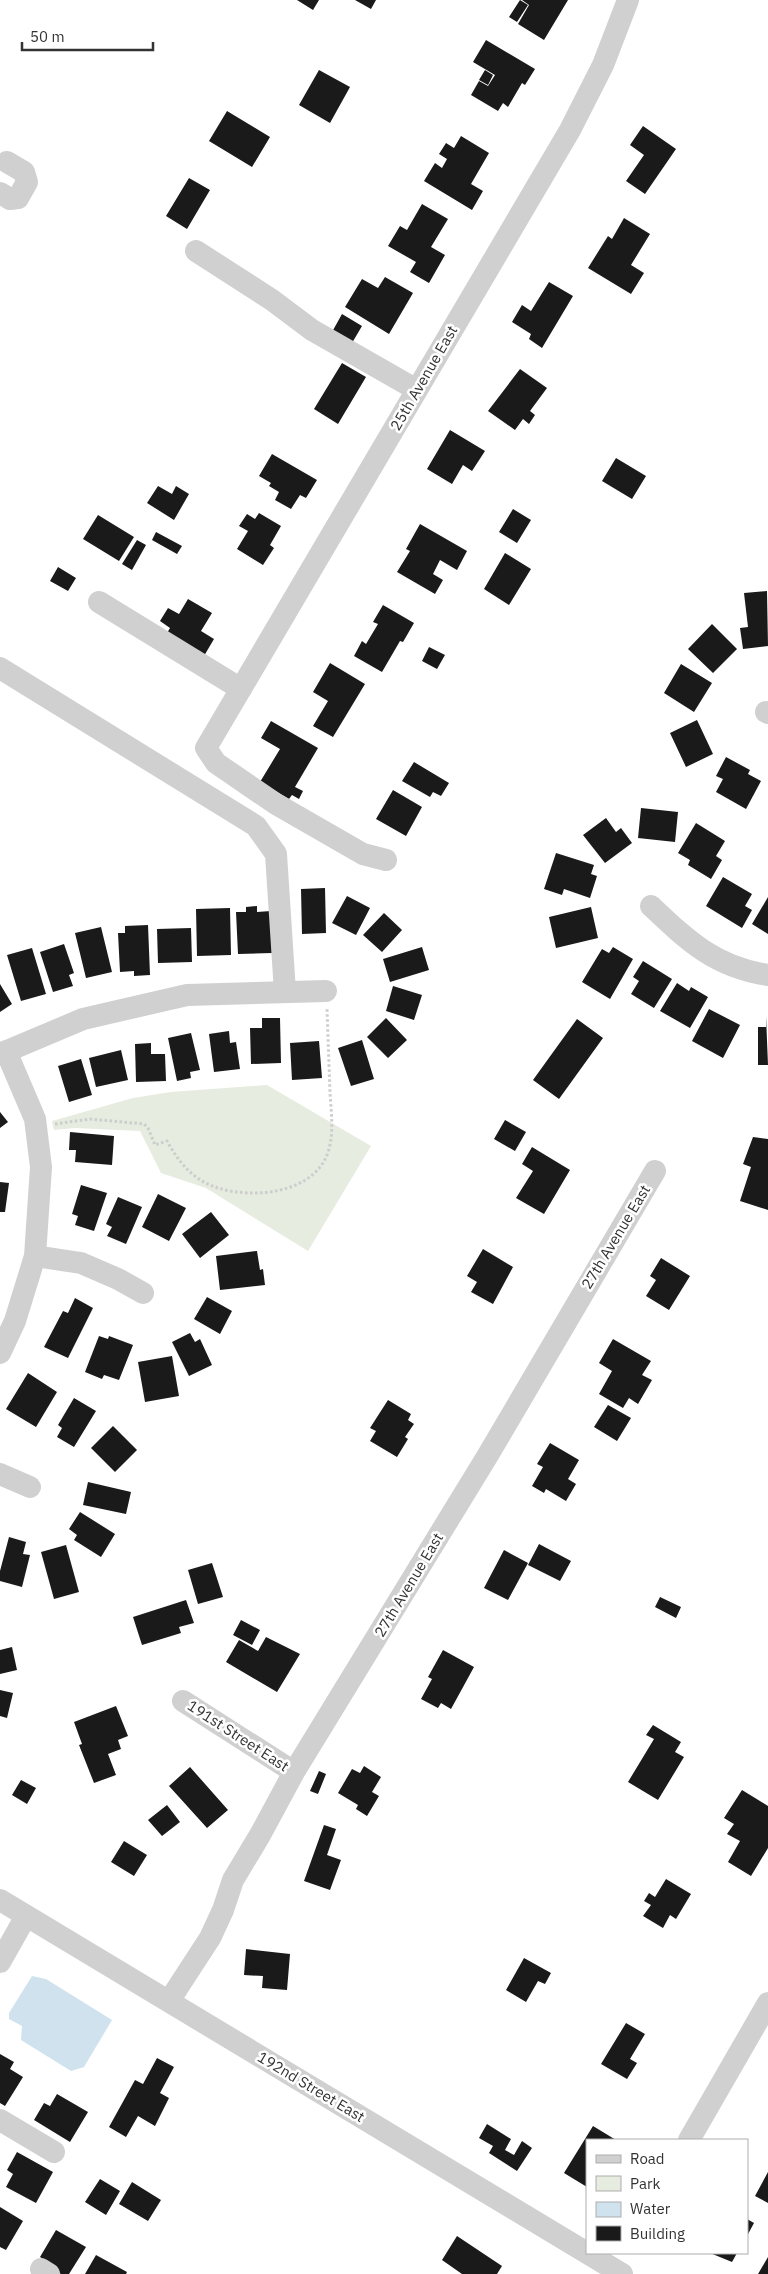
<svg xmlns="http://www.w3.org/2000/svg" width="768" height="2274" viewBox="0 0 768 2274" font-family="'IBM Plex Sans',sans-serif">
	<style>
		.green { fill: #e6ecdf }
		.water { fill: #cfe2ee }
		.building { fill: #1a1a1a }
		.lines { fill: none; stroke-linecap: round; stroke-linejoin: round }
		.path { stroke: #cdcdcd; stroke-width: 3; stroke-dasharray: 2.5 2.5; stroke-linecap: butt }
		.minor { stroke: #d0d0d0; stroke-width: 22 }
		.labels { text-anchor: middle; stroke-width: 5; stroke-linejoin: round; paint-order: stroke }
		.street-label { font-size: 15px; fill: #333; stroke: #fff }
	</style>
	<rect width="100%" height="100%" fill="#fff"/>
	<!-- green -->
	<path class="green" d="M267,1085L371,1146L308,1251L206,1188L161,1173L140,1131L75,1128L54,1130L52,1121L133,1098L171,1092Z"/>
	<!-- water -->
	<path class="water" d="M32,1976L46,1979L112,2020L84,2067L71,2071L21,2040L22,2026L9,2019V2013Z"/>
	<!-- building -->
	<path class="building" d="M297,0H319L313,10Z
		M355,0H376L371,9Z
		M520,0L528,5L517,22L509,17Z
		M522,0H568L544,40L518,24L529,5Z
		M486,40L535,69L525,85L522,83L508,107L503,103L498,111L471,95L479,81L488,86L495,75L473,62Z
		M319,70L350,87L330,123L299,105Z
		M485,70L493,75L488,85L479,80Z
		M227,111L270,137L252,167L209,141Z
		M643,126L676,149L645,194L626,181L644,155L630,145Z
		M461,136L489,153L471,184L483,191L472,210L424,181L435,163L442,168L447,159L439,154L446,143L454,148Z
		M189,178L210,190L187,229L166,216Z
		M422,204L448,219L431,247L445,255L429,283L410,272L416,262L388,246L400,226L407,230Z
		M624,218L650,234L631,265L644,273L631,294L588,268L608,236L612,239Z
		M385,277L413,293L389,334L345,307L362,279L378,288Z
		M549,282L573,296L542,348L529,339L531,334L512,322L522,305L531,311Z
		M342,314L362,326L352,343L332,332Z
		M342,363L366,377L338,424L314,409Z
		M520,369L547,388L530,411L535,415L529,424L523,419L515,430L488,411Z
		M450,430L485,451L472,471L463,465L452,484L427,469Z
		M272,454L317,480L306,498L300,495L291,509L275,500L279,492L269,486L271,483L259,476Z
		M616,458L646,476L632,499L602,481Z
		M158,486L172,494L176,486L189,494L174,520L147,503Z
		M513,509L531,520L517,543L499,532Z
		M259,513L281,526L270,545L274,548L263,565L237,549L248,531L239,526L247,514L255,519Z
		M98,515L134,537L119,561L83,539Z
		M420,524L467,551L457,570L440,560L433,574L443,580L435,594L397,572L410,551L406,549Z
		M156,532L182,546L177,554L152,540Z
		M137,540L146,545L132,570L122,564Z
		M505,553L531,569L509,605L484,589Z
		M58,567L76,578L68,591L50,581Z
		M767,591L768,646L743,649L740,628L748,627L744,593Z
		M188,599L212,613L201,631L214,639L204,656L167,633L170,628L160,621L168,608L179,614Z
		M383,605L414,623L403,642L400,641L382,672L354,656L362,641L366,644L378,624L373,622Z
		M712,624L737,649L713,673L688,649Z
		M429,647L445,655L437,669L422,661Z
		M330,663L365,684L333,737L313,726L328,701L313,692Z
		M681,664L712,683L694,712L664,693Z
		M697,720L713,754L686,767L670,733Z
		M271,721L318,748L295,787L303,791L299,799L292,795L289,799L260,782L280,749L261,738Z
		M726,757L750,770L748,774L761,781L746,809L716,792L723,779L716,776Z
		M414,762L449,783L441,796L433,792L430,797L402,781Z
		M393,790L422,807L406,836L376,819Z
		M641,808L678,812L675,842L638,838Z
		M606,818L616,832L621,828L632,843L605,863L583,835Z
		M696,823L725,841L716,856L722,860L711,879L688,865L690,860L678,853Z
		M556,853L594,865L591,874L597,876L590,898L564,889L562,895L544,889Z
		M723,877L752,894L745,906L752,910L742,928L706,906Z
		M325,888L326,933L302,934L301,889Z
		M347,896L370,908L356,935L332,923Z
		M768,897V934L752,924Z
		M257,906V912L271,911L272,953L238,954L236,912H246V907Z
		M591,907L598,938L556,948L549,917Z
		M230,908L231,955L197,956L196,909Z
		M384,913L402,930L382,952L363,935Z
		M148,925L150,975L134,976V971L120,972L118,933H125V926Z
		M101,927L112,972L86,978L75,933Z
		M191,928L192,962L158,963L157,929Z
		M64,944L74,973L69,975L73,986L53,992L40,952Z
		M422,947L429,970L390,982L383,959Z
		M613,947L633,959L610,999L582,982L602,949L609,953Z
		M32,948L46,994L21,1001L7,955Z
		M643,961L672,979L654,1008L631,994L639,981L633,977Z
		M677,983L689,991L691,987L708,997L690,1028L660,1011Z
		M0,984L12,1004L0,1012Z
		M393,986L422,995L414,1020L386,1011Z
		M709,1009L740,1025L723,1058L692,1041Z
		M766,1016L768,1065H758V1027H766Z
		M262,1018H280L281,1063L251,1064L250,1028H262Z
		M386,1018L407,1040L388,1058L367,1037Z
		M577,1019L603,1038L559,1099L533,1080Z
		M229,1031L230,1043L236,1042L240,1069L214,1072L209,1034Z
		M191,1033L200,1070L190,1072L191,1078L177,1081L168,1038Z
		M362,1040L374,1079L351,1086L338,1048Z
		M319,1041L322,1078L292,1080L290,1043Z
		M151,1043V1054H165L166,1081L136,1082L135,1044Z
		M121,1050L128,1080L96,1087L89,1058Z
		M81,1059L92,1095L69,1102L58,1066Z
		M0,1112L8,1122L0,1128Z
		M505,1120L526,1132L515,1151L494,1139Z
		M70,1132L114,1136L112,1165L75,1162L76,1150H69Z
		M753,1137L768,1139V1210L740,1201L751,1167L743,1164Z
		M532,1147L570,1170L544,1214L516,1198L533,1171L522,1164Z
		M0,1182L9,1183L5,1212H0Z
		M81,1185L107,1193L94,1231L75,1225L78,1216L72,1214Z
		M158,1194L186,1208L169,1241L142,1227Z
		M118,1197L142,1207L126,1244L107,1236L112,1227L106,1224Z
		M211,1212L229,1235L200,1258L182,1234Z
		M483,1249L513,1267L493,1304L471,1292L477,1282L467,1276Z
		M257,1251L260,1270L263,1269L265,1285L220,1290L216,1256Z
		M661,1258L690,1276L669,1310L646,1296L656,1280L650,1276Z
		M207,1297L232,1311L220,1334L194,1319Z
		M75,1298L93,1308L68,1358L44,1347L63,1311L68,1313Z
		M190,1333L195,1342L200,1339L212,1365L189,1376L172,1342Z
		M99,1336L108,1339L109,1336L133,1345L119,1380L104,1375L102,1379L85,1372Z
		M613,1339L651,1361L642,1375L652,1380L638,1404L629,1398L623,1408L599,1394L612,1371L599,1363Z
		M172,1356L179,1396L145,1402L138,1362Z
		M28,1373L57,1392L36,1427L6,1409Z
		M74,1398L96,1411L74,1447L57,1437L62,1428L58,1425Z
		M388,1400L411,1414L408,1420L414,1424L405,1437L408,1439L397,1457L370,1441L376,1431L370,1428Z
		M608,1405L631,1418L617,1441L594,1427Z
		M113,1426L137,1450L115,1472L91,1448Z
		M550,1443L579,1460L568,1479L576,1484L566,1501L546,1489L544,1493L532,1486L543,1467L537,1464Z
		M88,1482L131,1492L126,1514L83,1505Z
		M80,1512L115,1534L101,1557L74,1540L77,1535L69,1529Z
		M9,1537L26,1542L23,1554L30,1555L22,1587L0,1581V1571Z
		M539,1544L571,1561L560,1581L528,1565Z
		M66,1545L79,1592L54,1599L41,1552Z
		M504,1550L528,1563L508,1600L484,1588Z
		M212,1563L223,1597L198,1604L188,1570Z
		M660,1597L681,1607L676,1618L655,1607Z
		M186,1600L194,1623L179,1627L181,1633L142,1645L133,1617Z
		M241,1620L260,1630L252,1645L233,1635Z
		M266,1637L300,1654L277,1692L226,1662L239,1640L258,1651Z
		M12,1647L17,1670L0,1674V1650Z
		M443,1650L474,1667L451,1709L441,1703L438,1708L421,1699L432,1679L428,1677Z
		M0,1690L13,1693L7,1718L0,1716Z
		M116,1706L128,1736L118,1740L121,1749L108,1754L116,1775L94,1783L79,1745L82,1744L74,1722Z
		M653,1725L681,1742L675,1752L684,1757L658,1800L628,1782L654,1739L646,1735Z
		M364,1766L381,1777L372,1792L379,1796L367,1816L356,1809L358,1805L338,1793L352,1769L360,1773Z
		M190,1767L228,1810L207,1828L169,1786Z
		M319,1771L326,1774L318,1794L310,1791Z
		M21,1780L36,1788L27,1804L12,1795Z
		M742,1790L768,1806V1848L751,1876L728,1862L740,1841L727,1834L734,1824L724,1818Z
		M167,1805L180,1822L162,1836L148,1820Z
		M324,1825L336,1829L327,1855L341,1860L330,1890L304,1881Z
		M124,1841L147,1855L134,1876L111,1862Z
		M666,1879L691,1894L676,1919L670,1915L663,1928L643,1916L651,1905L644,1901L649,1893L655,1897Z
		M246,1949L290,1954L287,1990L262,1988L263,1976L244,1975Z
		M524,1958L551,1973L545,1984L538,1981L526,2002L506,1990Z
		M626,2023L645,2034L630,2059L637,2063L627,2079L601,2064Z
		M0,2054L14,2062L10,2069L23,2077L5,2106L0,2103Z
		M157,2058L174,2067L160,2093L169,2098L155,2126L138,2116L126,2137L109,2127L135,2080L143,2084Z
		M57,2094L88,2112L70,2142L34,2120L44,2103L50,2106Z
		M487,2124L511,2139L505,2150L514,2155L522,2141L532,2148L517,2171L489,2153L493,2146L479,2138Z
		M593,2126L616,2140H587V2187L564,2173Z
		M17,2152L53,2172L36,2203L6,2187L13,2174L7,2170Z
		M768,2172V2203L755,2196Z
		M100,2179L120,2191L106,2215L85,2202Z
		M132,2182L161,2200L148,2221L119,2204Z
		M0,2207L23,2221L6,2250L0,2247Z
		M747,2219L754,2223L747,2236Z
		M56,2230L86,2247L69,2274H61L46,2265L48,2262L40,2257Z
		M457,2236L502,2266L497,2274H462L442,2260Z
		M710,2253H737L732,2262Z
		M96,2255L127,2272L126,2274H85Z
		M768,2257V2274H758Z"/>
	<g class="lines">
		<!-- path -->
		<path class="path" d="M55,1124L90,1119L144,1124L148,1128L155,1145L167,1141C178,1161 192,1179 215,1187C252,1200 317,1194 329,1149C334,1131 331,1111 330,1092C329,1065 328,1037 327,1009"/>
		<!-- minor -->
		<path class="minor" d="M0,193L10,199L18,198L27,182L24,172L7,162
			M196,251L272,300L312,330L417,390
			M99,602L241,689
			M0,668L256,826L276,854L285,992
			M766,712L768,713
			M386,860L363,854L276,804L216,763L206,748L570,130L603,65L628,0
			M651,906C688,941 715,967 768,975
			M0,1054L83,1019L187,995L326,991
			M35,1256L81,1263L118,1279L143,1293
			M0,1353L15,1321L35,1256L41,1167L35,1119L6,1051
			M0,1474L30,1487
			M183,1701L294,1772
			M0,1900L622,2274
			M0,1962L26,1916
			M169,2001L210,1938L223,1910L233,1880L260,1835L294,1772L488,1455L655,1171
			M0,2120L54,2152
			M689,2140L768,2003
			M41,2269L49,2274"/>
	</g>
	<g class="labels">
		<!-- street labels -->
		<g class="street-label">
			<text transform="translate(424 378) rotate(-60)" y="5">25th Avenue East</text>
			<text transform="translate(616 1237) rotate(-59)" y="5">27th Avenue East</text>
			<text transform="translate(409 1585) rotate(-59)" y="5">27th Avenue East</text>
			<text transform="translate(238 1736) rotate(33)" y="5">191st Street East</text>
			<text transform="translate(311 2087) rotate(31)" y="5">192nd Street East</text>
		</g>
	</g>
	<!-- legend -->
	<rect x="586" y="2139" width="162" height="115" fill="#ffffff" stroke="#adadad"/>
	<rect x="596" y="2155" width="25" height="8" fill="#d0d0d0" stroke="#adadad"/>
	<text x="630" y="2164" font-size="15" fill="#333333">Road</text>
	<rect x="596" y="2176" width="25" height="15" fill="#e6ecdf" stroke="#adadad"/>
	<text x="630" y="2189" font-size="15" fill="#333333">Park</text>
	<rect x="596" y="2202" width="25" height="15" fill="#cfe2ee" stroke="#adadad"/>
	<text x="630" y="2214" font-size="15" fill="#333333">Water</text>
	<rect x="596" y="2226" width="25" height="15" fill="#1a1a1a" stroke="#adadad"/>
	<text x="630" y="2239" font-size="15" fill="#333333">Building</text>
	<!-- scale -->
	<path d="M22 42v8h131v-8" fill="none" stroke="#333333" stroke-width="2.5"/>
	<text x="30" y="42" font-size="15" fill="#333333" stroke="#ffffff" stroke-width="4" paint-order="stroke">50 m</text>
</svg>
